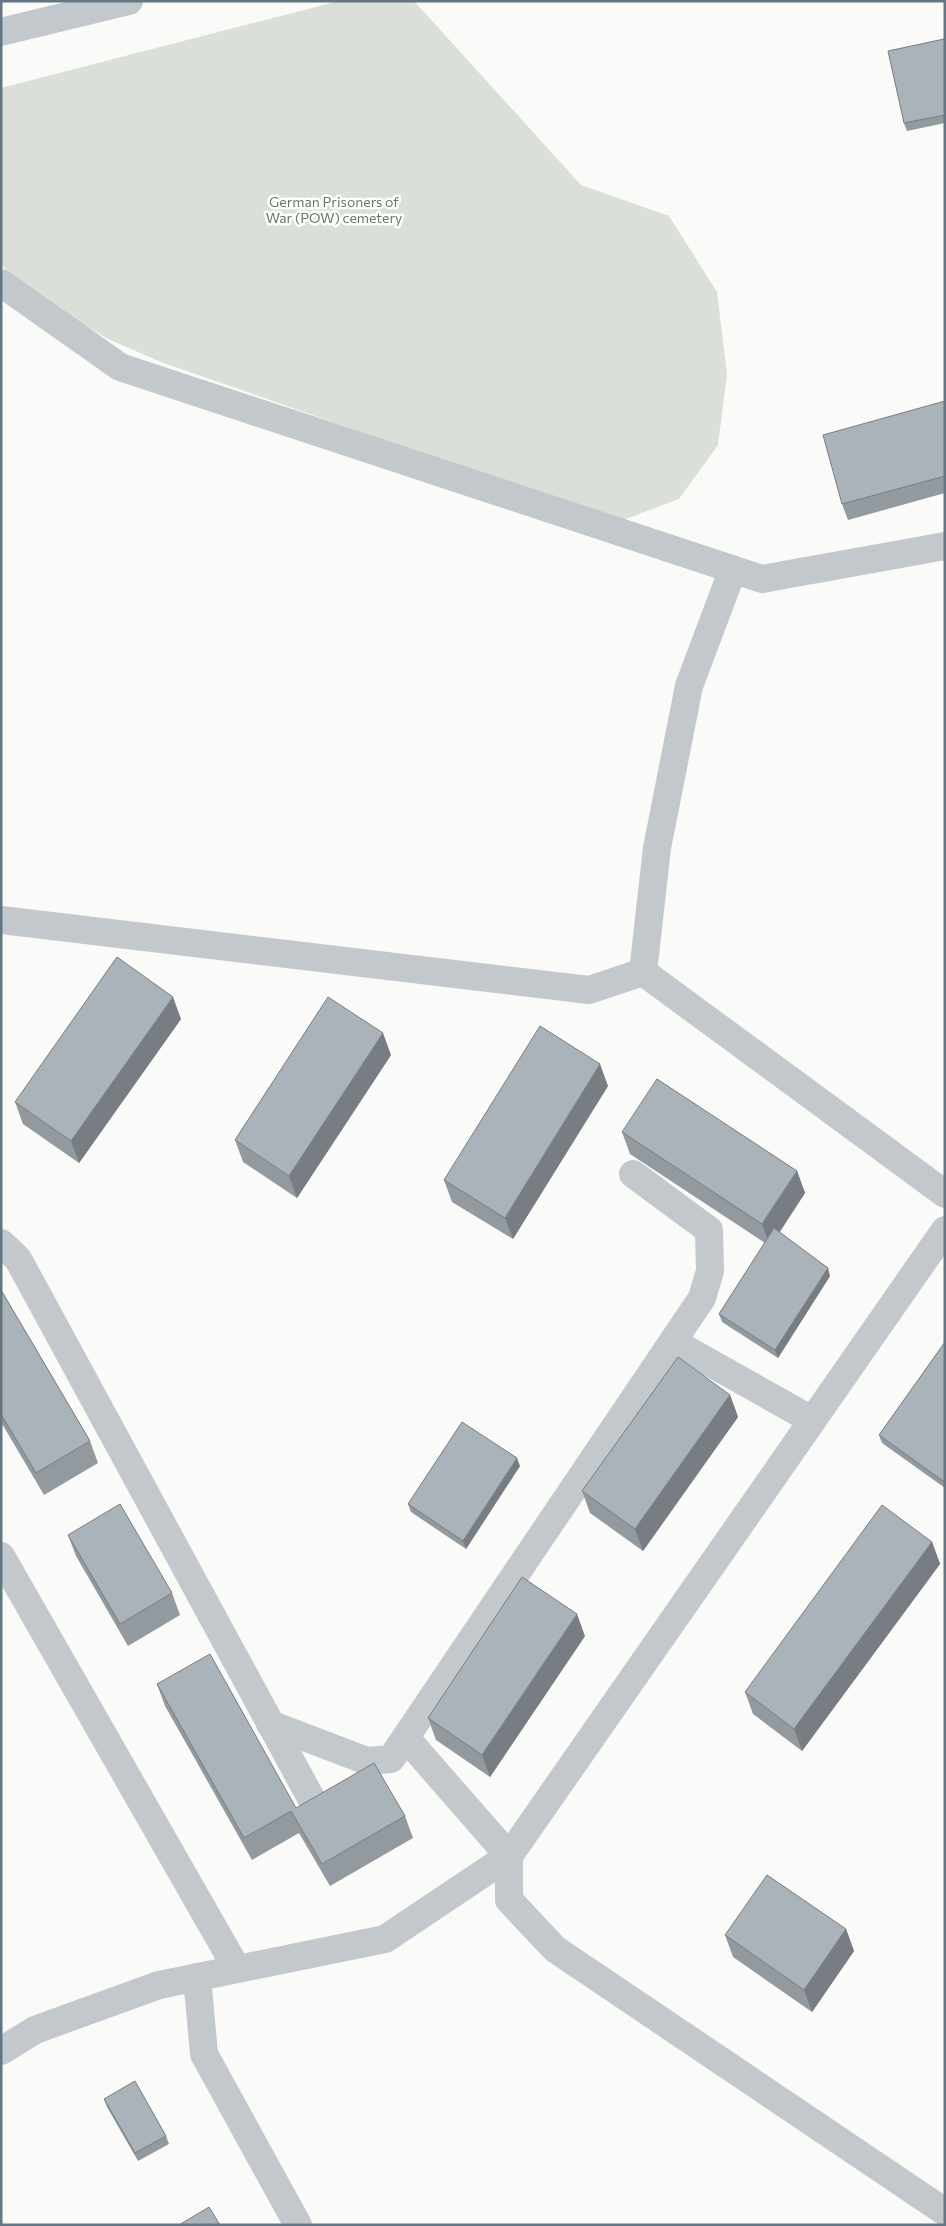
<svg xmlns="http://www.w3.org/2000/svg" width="946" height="2226" viewBox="0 0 946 2226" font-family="Commissioner,sans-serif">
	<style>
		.green { fill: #dadfd7 }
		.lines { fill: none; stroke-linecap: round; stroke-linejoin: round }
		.minor { stroke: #c3c8cc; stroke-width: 28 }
		.wall { fill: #929a9f }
		.shaded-wall { fill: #777d82 }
		.building { fill: #aab3b9; stroke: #777d82 }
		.labels { text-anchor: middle; stroke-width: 5; stroke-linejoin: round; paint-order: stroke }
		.park-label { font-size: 14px; fill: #687a64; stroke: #fff }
	</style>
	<rect width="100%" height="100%" fill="#fafaf8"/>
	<!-- green -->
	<path class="green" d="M339,1H414L581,185L669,216L717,292L727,374L718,445L679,499L618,522L161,362L108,339L23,288L1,264V88Z"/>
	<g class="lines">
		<!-- minor -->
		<path class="minor" d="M1,32L129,1
			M1,283L120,367L762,579L945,546
			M733,569L689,686L657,848L643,972L945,1194
			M1,920L589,990L643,972
			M1,1243L18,1259L311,1798
			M673,1342L812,1420
			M1,1556L237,1969
			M270,1724L367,1761L391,1759L702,1298L710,1271L709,1230L633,1174
			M406,1738L509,1856V1900L555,1949L945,2212
			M197,1977L204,2054L298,2225
			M1,2051L35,2030L159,1985L385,1939L509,1856L945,1230"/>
	</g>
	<!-- wall -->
	<path class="wall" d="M944,39L945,42V123L907,131L904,123Z
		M945,401V493L848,520L842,504Z
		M181,1019L79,1163L23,1124L15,1102Z
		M391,1055L297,1198L243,1162L235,1140Z
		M608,1086L513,1239L452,1202L444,1180Z
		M622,1132L797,1171L805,1193L780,1232L830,1276L778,1358L722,1322L719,1314L765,1243L630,1154Z
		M1,1290L90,1441L98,1463L44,1495L1,1422Z
		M945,1342V1488L882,1443L879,1435Z
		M730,1395L738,1417L643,1551L590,1513L582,1491Z
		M520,1466L466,1549L411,1512L408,1504Z
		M68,1535L172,1593L180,1615L128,1646L76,1556Z
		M932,1542L940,1564L802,1751L753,1714L745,1692Z
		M585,1636L490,1777L436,1740L428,1718Z
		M157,1684L296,1808L405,1816L413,1838L330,1886L299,1833L252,1860L165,1706Z
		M846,1929L854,1951L812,2012L733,1957L725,1935Z
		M104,2099L166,2136L169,2144L138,2161L107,2107Z"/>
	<!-- shaded-wall -->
	<path class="shaded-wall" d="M173,997L181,1019L79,1163L71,1141Z
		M383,1033L391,1055L297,1198L289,1176Z
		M600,1064L608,1086L513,1239L505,1218Z
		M797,1171L805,1193L770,1246L762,1224Z
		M828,1268L830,1276L778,1358L775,1350Z
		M730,1395L738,1417L643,1551L635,1529Z
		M517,1458L520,1466L466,1549L463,1541Z
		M932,1542L940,1564L802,1751L794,1729Z
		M577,1614L585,1636L490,1777L482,1755Z
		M846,1929L854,1951L812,2012L804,1990Z"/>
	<!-- building -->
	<path class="building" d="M944,39L945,44V115L904,123L888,51Z
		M945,401V476L842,504L823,435Z
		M117,957L173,997L71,1141L15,1102Z
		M328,997L383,1033L289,1176L235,1140Z
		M540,1026L600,1064L505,1218L444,1180Z
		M657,1079L797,1171L762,1224L622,1132Z
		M774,1228L828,1268L775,1350L719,1314Z
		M1,1290L90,1441L36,1473L1,1414Z
		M945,1342V1479L943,1481L879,1435Z
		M678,1357L730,1395L635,1529L582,1491Z
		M462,1422L517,1458L463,1541L408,1504Z
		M120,1504L172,1593L120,1624L68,1535Z
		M882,1505L932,1542L794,1729L745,1692Z
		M522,1577L577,1614L482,1755L428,1718Z
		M210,1654L296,1808L374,1763L405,1816L322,1864L291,1811L244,1838L157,1684Z
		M767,1875L846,1929L804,1990L725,1935Z
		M135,2081L166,2136L135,2153L104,2099Z
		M209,2207L220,2225H179Z"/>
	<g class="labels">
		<!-- park labels -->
		<g class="park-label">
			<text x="334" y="207">German Prisoners of<tspan x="334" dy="16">War (POW) cemetery</tspan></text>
		</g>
	</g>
	<!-- border -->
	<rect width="946" height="2226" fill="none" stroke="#657683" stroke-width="5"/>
</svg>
